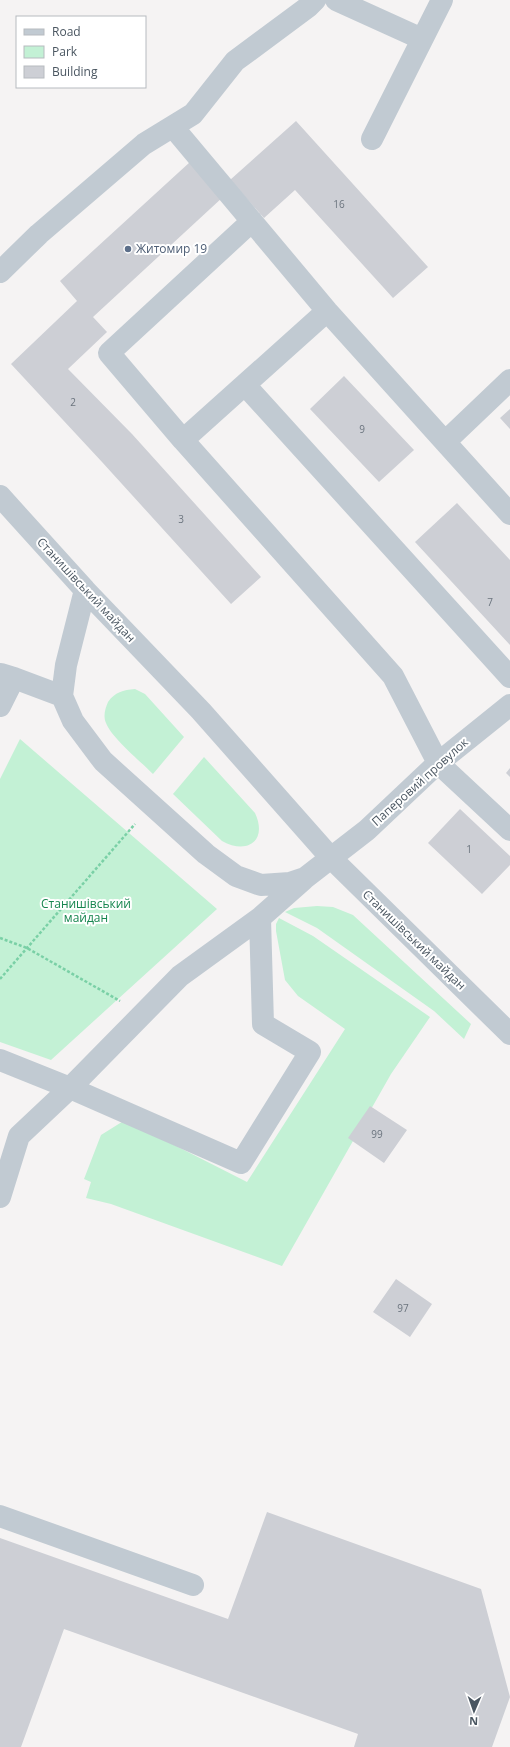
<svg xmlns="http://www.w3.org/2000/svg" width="510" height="1747" viewBox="0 0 510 1747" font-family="'Open Sans',sans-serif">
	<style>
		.green { fill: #c3f1d5 }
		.building { fill: #cdcfd5 }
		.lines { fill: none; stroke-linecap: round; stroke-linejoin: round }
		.path { stroke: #7ad0a6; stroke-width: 2.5; stroke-dasharray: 3 2; stroke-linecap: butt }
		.minor { stroke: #c1cad2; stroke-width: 22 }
		.service-dot { fill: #5c6f8a; stroke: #fff; stroke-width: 1.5 }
		.labels { text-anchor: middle; stroke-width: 4; stroke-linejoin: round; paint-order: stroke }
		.number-label { font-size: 10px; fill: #6b747e }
		.service-label { font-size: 12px; fill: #4e5e75; stroke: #fff; text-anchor: start }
		.street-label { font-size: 12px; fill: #4a5661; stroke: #fff }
		.park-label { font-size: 12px; fill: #17864f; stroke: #fff }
	</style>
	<rect width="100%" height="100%" fill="#f5f3f3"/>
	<!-- green -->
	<path class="green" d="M135,689L145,694L184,737L153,774C141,762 111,737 106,723C103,716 105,709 108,702C115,692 123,690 135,689Z
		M20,739L217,909L51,1060L0,1042V779Z
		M204,757L255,813C268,841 247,855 222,841L173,794Z
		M317,906L333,907L353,915L471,1024L464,1039L434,1011L317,928L285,912L294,908Z
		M279,918L313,936L430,1017L391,1074L282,1266L111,1204L86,1198L91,1182L84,1179L101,1135L125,1120L247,1182L345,1029L298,996L285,980L276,931V924Z"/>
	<!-- building -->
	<path class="building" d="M296,121L428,267L393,298L295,190L264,218L230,180Z
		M190,162L223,197L93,317L107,332L68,369L132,434L261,577L231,604L102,462L11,364L77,301L60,281Z
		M344,376L414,450L379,482L310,409Z
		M510,409V429L500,418Z
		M457,503L510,560V645L415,542Z
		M510,768V777L506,773Z
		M460,809L510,856V865L482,894L428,843Z
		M370,1106L407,1130L384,1163L348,1138Z
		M396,1279L432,1304L410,1337L373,1312Z
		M267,1512L481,1589L510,1697L492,1747H354L358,1734L64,1629L21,1747H0V1538L228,1619Z"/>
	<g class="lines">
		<!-- path -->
		<path class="path" d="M0,938L27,948L120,1001
			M0,979L135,824"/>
		<!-- minor -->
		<path class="minor" d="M336,0L422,39
			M173,127L327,311L510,514
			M372,139L442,0
			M252,221L109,353L183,440L393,676L438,763L510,830
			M0,272L39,234L144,144L193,114L235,61L308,7L315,0
			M245,385L510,677
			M183,440L327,311
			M445,442L510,380
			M0,496L85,590L201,711L331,858L510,1034
			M85,590L66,665L62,696L73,721L103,761L206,854L236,876L261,885L290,883L305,878L367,830L438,763L510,705
			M14,678L62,696
			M0,706L14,678L1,674
			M0,1060L70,1088L241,1163L310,1052L263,1024L260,918
			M0,1197L19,1136L70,1088L180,976L260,918L303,880
			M0,1516L193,1585"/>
	</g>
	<!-- markers -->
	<circle class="service-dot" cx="128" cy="249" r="4"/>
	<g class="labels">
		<!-- number labels -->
		<g class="number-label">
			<text x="339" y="208">16</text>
			<text x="73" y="406">2</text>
			<text x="362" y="433">9</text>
			<text x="181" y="523">3</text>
			<text x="490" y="606">7</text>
			<text x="469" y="853">1</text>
			<text x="377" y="1138">99</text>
			<text x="403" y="1312">97</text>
		</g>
		<!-- service labels -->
		<g class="service-label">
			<text x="136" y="253">Житомир 19</text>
		</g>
		<!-- street labels -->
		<g class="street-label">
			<text transform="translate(86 590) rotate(47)" y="4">Станишівський майдан</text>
			<text transform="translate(420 782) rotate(-42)" y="4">Паперовий провулок</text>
			<text transform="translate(414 940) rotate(44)" y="4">Станишівський майдан</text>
		</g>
		<!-- park labels -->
		<g class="park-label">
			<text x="86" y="908">Станишівський<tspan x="86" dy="14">майдан</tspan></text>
		</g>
	</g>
	<!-- legend -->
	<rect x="16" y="16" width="130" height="72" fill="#ffffff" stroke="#b7bbc0"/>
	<rect x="24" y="29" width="20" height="6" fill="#c1cad2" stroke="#b7bbc0"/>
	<text x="52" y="36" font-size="12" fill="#4a5661">Road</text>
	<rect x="24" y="46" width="20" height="12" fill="#c3f1d5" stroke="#b7bbc0"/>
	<text x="52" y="56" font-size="12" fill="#4a5661">Park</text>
	<rect x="24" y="66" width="20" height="12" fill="#cdcfd5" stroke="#b7bbc0"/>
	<text x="52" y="76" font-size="12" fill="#4a5661">Building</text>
	<!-- north arrow -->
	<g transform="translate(474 1711) rotate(182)" stroke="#ffffff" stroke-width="3" paint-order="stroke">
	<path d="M0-3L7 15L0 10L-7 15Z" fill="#4a5661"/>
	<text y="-6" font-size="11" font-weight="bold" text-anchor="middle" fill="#4a5661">N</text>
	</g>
</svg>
